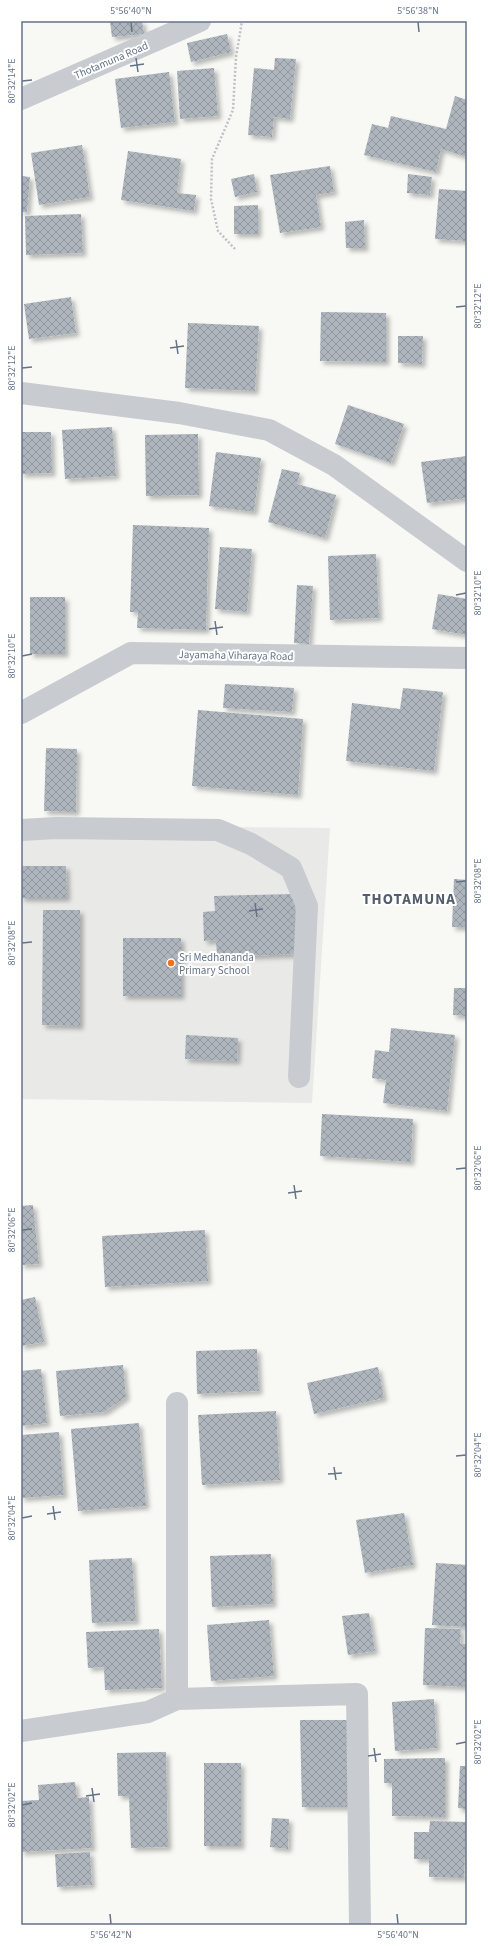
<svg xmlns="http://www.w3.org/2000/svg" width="488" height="1946" viewBox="0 0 488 1946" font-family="'Source Sans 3',sans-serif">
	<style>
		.built { fill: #e9e9e8 }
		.building { fill: url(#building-cross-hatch); filter: url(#shadow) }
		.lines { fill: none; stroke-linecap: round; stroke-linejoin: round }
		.path { stroke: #bfc1c4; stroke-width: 2.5; stroke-dasharray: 2 2; stroke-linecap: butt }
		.minor { stroke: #c8cbcf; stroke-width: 22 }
		.ticks { fill: none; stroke: #657388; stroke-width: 1.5 }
		.poi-dot { fill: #ed7121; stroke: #fff; stroke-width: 1.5 }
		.labels { text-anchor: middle; stroke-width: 4; stroke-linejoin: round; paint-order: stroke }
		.street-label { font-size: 11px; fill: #657388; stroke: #fff }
		.poi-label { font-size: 11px; fill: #657388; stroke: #fff; text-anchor: start }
		.district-label { font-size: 15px; font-weight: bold; letter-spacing: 1px; fill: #545e6d; stroke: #fff }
		.neatline { fill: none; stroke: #657388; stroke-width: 1.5 }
		.ticks-label { font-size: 10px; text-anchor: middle; fill: #657388 }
	</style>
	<defs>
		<pattern id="building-cross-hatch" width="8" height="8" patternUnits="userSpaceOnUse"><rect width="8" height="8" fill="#aeb5bd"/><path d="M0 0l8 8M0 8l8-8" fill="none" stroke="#91989f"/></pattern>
		<filter id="shadow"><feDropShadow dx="3.5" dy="3.5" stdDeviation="2" flood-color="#0004"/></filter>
	</defs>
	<rect width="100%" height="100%" fill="#f8f8f5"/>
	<!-- built -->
	<path class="built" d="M21,825L330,828L312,1103L21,1099Z"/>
	<!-- building -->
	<path class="building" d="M110,21H142L144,34L112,37Z
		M227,34L231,52L191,62L187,43Z
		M275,58L296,59L290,119L274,117L272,137L248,135L254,68L274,70Z
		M214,68L218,116L180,119L177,71Z
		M169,72L175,122L121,128L115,79Z
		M455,96L467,100V157L441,149L436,172L364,155L372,124L388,128L391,116L446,129Z
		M82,145L90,197L39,205L31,153Z
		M128,151L181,159L177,193L196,195L194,211L121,200Z
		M330,166L334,192L316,195L321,227L280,233L270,175Z
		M254,174L257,192L235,197L231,179Z
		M408,174L432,177L430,195L407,193Z
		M21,176L30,177L27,212H21Z
		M439,189L467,191V241L435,239Z
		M258,205V234H234V206Z
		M81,214L83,253L26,255L25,216Z
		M364,220L365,248H346L345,222Z
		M71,297L76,333L29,339L24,304Z
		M321,312L386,313V362L320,361Z
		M188,323L259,326L255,391L185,388Z
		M398,336H423L422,364L398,363Z
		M348,405L404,424L391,463L335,444Z
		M112,427L116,476L65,479L62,430Z
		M21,432H51L52,473L21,474Z
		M198,434L199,495L146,496L145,435Z
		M216,452L261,458L254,512L209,506Z
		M467,456V498L427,503L421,462Z
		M282,469L300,473L297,484L336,495L325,538L268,522Z
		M133,525L209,528L206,630L137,628L138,612H130Z
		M220,547L252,549L247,612L215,609Z
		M376,554L379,618L330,620L328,556Z
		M297,585L313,586L309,644L294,643Z
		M438,594L467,599V635L432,629Z
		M30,597H65V654H30Z
		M225,684L294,688L292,712L223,708Z
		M403,688L443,692L434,771L346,761L352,703L400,709Z
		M198,710L303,719L298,795L192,786Z
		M46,748L77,749L76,812L44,811Z
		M21,866H66L67,898H21Z
		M454,879L467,880V927H452Z
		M295,894L297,954L217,957L216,940L204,941L203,912L215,911L214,896Z
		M43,910H80V1026L42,1025Z
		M123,938H181V996H123Z
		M454,988H467V1016L453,1015Z
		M391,1028L455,1035L447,1111L383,1103L386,1080L372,1078L375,1050L389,1052Z
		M186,1035L238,1038L237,1061L185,1059Z
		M322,1114L413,1119L411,1162L320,1156Z
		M33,1205L39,1264L21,1265V1206Z
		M205,1230L208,1281L105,1287L102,1236Z
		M35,1297L44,1342L21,1346V1300Z
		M257,1349L259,1391L197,1394L196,1351Z
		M123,1365L126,1397L104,1412L60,1416L56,1371Z
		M378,1367L384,1398L314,1414L307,1383Z
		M41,1369L47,1423L21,1426V1371Z
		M276,1411L280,1480L202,1485L198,1415Z
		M139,1423L146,1506L78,1511L71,1429Z
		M59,1432L64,1495L21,1498V1435Z
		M404,1513L413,1565L365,1573L356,1520Z
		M271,1554L273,1604L212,1607L210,1556Z
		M132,1558L136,1621L92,1623L89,1560Z
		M436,1563L467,1565V1627L432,1625Z
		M369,1613L375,1651L348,1655L342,1616Z
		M269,1620L274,1676L211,1681L207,1625Z
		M425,1628L461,1629L460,1644H467V1687L423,1685Z
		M159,1629L162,1688L105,1690L104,1667L88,1668L86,1632Z
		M434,1699L437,1748L395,1751L392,1702Z
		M300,1720H347L348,1807H302Z
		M166,1752L168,1847L131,1848L129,1796H118L117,1753Z
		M445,1758V1817L392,1816V1783H384V1759Z
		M204,1763H241V1846H204Z
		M460,1766H467V1809L458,1808Z
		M75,1782L77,1798L89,1797L92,1848L21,1852V1801L39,1800L38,1785Z
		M272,1818L289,1819L288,1849L270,1847Z
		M430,1821L466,1822L464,1878L429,1877V1859H414V1832H429Z
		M90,1852L92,1885L57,1887L55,1854Z"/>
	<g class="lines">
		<!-- path -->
		<path class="path" d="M235,249L218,231L211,199L212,159L233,110L236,57L242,21"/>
		<!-- minor -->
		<path class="minor" d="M21,99L200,21
			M21,393L179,413L269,430L334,465L467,561
			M21,713L131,653L467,658
			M21,830L56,828L218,830L251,844L291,868L307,906L299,1077
			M177,1403V1699
			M21,1731L148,1712L177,1699L357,1694L360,1925"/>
	</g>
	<!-- ticks -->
	<path class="ticks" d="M131,22L132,32M418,22L419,32M136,58L138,72M130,66L144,64M22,81L32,80M456,307L466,306M176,340L178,354M170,348L184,346M22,368L32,367M456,595L466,593M215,621L217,635M209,629L223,627M22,656L32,654M456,882L466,881M255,903L257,917M249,911L263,909M22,943L32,942M456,1169L466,1168M294,1185L296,1199M288,1193L302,1191M22,1230L32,1229M456,1456L466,1455M334,1467L336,1480M328,1474L342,1473M53,1506L55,1520M47,1514L61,1512M22,1518L32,1516M456,1744L466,1742M374,1748L376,1762M368,1756L381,1754M92,1788L94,1802M86,1796L100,1794M22,1805L32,1803M110,1914L111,1924M397,1914L398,1924"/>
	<!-- markers -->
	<circle class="poi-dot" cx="171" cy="963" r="4"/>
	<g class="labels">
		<!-- street labels -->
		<g class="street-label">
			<text transform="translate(111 60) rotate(-23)" y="4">Thotamuna Road</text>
			<text transform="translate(236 655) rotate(1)" y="4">Jayamaha Viharaya Road</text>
		</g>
		<!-- poi labels -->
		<g class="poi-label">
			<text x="179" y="961">Sri Medhananda<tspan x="179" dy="13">Primary School</tspan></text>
		</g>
		<!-- district labels -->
		<g class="district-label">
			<text x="409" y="904">THOTAMUNA</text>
		</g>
	</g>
	<!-- border -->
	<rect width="488" height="1946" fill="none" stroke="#ffffff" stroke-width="44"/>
	<rect x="22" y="22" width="444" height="1902" class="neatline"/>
	<g class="ticks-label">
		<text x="131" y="14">5°56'40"N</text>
		<text x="418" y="14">5°56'38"N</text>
		<text transform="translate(11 81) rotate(-90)" y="4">80°32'14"E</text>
		<text transform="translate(477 306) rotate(-90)" y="4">80°32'12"E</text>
		<text transform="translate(11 368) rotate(-90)" y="4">80°32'12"E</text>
		<text transform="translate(477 593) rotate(-90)" y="4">80°32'10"E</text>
		<text transform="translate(11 656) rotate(-90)" y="4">80°32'10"E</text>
		<text transform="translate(477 881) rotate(-90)" y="4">80°32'08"E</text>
		<text transform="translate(11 943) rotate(-90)" y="4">80°32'08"E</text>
		<text transform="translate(477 1168) rotate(-90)" y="4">80°32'06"E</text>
		<text transform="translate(11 1230) rotate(-90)" y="4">80°32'06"E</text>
		<text transform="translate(477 1455) rotate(-90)" y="4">80°32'04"E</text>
		<text transform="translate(11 1518) rotate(-90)" y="4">80°32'04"E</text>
		<text transform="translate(477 1742) rotate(-90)" y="4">80°32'02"E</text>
		<text transform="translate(11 1805) rotate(-90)" y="4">80°32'02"E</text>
		<text x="111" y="1938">5°56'42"N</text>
		<text x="398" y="1938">5°56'40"N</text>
	</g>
</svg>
